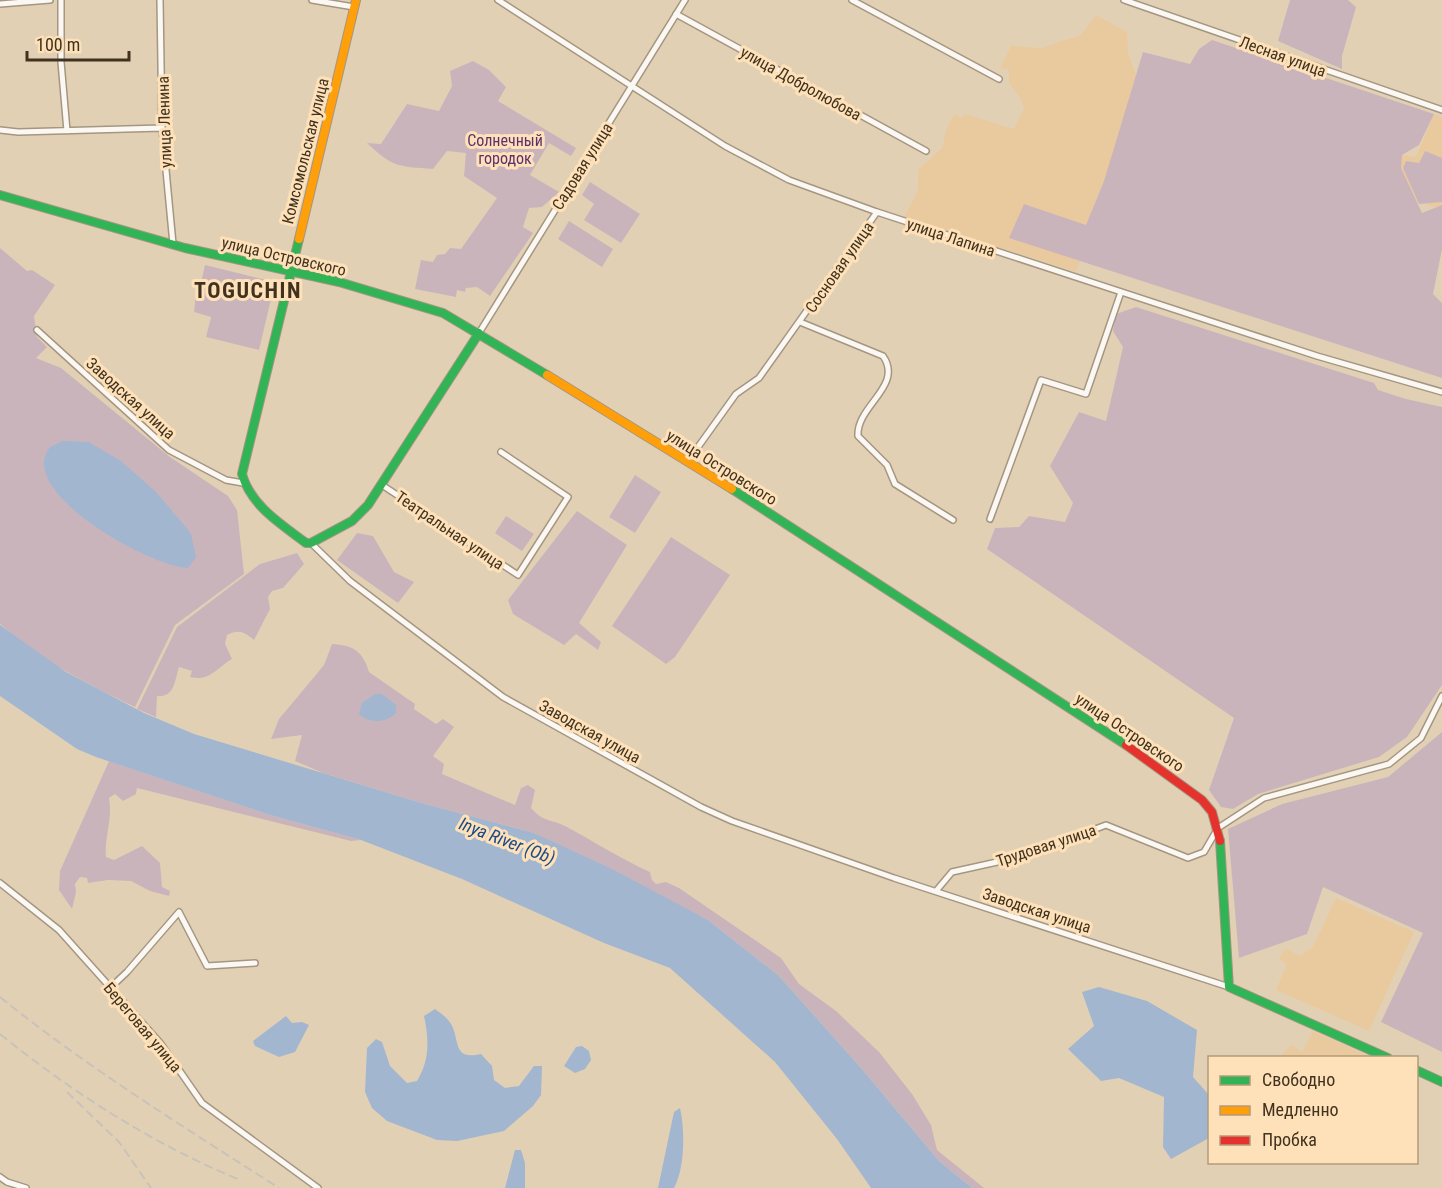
<svg xmlns="http://www.w3.org/2000/svg" width="1442" height="1188" viewBox="0 0 1442 1188" font-family="'Roboto Condensed',sans-serif">
	<style>
		.built { fill: #e9ca9f }
		.green { fill: #cab4bc }
		.water { fill: #a2b6d0 }
		.lines { fill: none; stroke-linecap: round; stroke-linejoin: round }
		.street-casing { stroke: #a49681; stroke-width: 8 }
		.fast-casing { stroke: #a49681; stroke-width: 10 }
		.slow-casing { stroke: #a49681; stroke-width: 10 }
		.jam-casing { stroke: #a49681; stroke-width: 10 }
		.street { stroke: #fbf8f4; stroke-width: 5 }
		.fast { stroke: #30b455; stroke-width: 8 }
		.slow { stroke: #ff9f0a; stroke-width: 8 }
		.jam { stroke: #e5322d; stroke-width: 8 }
		.rail { stroke: #c8c2ba; stroke-width: 2; stroke-dasharray: 9 4.5; stroke-linecap: butt }
		.labels { text-anchor: middle; stroke-width: 6; stroke-linejoin: round; paint-order: stroke }
		.street-label { font-size: 16px; fill: #40321e; stroke: #fee1b9 }
		.park-label { font-size: 16px; fill: #5c2f6d; stroke: #fee1b9 }
		.water-label { font-size: 18px; font-style: italic; fill: #1b4a86; stroke: #fee1b9 }
		.district-label { font-size: 22px; font-weight: bold; letter-spacing: 1.5px; fill: #40321e; stroke: #fee1b9 }
	</style>
	<rect width="100%" height="100%" fill="#e2d0b5"/>
	<!-- built -->
	<path class="built" d="M1096,15L1127,32L1128,53L1139,83L1076,272L904,217L918,191V170L942,148L947,127L955,114L961,118L965,114L1014,129L1024,108L1021,99L1009,83V70L1000,68L1011,46L1041,48L1081,35Z
		M1434,114L1442,117V210L1406,197L1396,169L1402,155L1416,157Z
		M1336,898L1414,932L1369,1031L1276,990L1287,964L1279,959L1285,948L1300,956L1313,947Z
		M1313,1031L1371,1057H1279L1292,1045L1302,1052Z"/>
	<!-- green -->
	<path class="green" d="M1290,0H1348L1356,7L1342,56V69L1278,41Z
		M1212,40L1434,114L1419,145L1402,155L1401,168L1422,213L1442,205V249L1433,294L1442,303V378L1009,238L1024,204L1086,225L1104,181L1143,52L1190,64L1199,49Z
		M473,61L489,70L506,87L498,101L576,148L571,156L549,143L530,175L559,192L542,207L529,208L523,227L533,233L490,296L477,287L466,288L465,292L457,290L456,297L415,289L421,260L433,262L437,255L445,254L450,248L461,249L497,198L464,176L466,153L447,151L433,169C397,166 394,168 367,143L381,144L407,104L439,111L452,86L450,71Z
		M1425,151L1442,158V202L1419,204L1403,168L1406,161L1419,163Z
		M590,182L640,214L621,243L584,220L594,204L582,195Z
		M569,221L613,249L602,267L558,239Z
		M0,248L27,271L32,270L55,285L34,316L37,337L47,347L36,358L61,368L170,457L228,496L237,510L244,574L175,625L135,707C87,684 40,660 0,624Z
		M205,265L275,282L259,350L206,337L211,317L194,312L197,283H201Z
		M1136,307L1374,383L1378,390L1406,399L1442,407V685L1407,737L1379,757L1258,794L1233,809L1221,807L1209,790L1234,718L987,549L995,528L1019,527L1029,516L1065,522L1073,503L1050,466L1079,412L1106,421L1123,347L1113,331L1116,314Z
		M635,475L661,492L635,533L609,517Z
		M577,511L627,545L579,623L601,642L598,650L576,634L564,645L513,614L508,600Z
		M506,516L534,534L522,551L495,533Z
		M357,533L373,536L394,572L414,582L398,603L337,560Z
		M671,537L730,575L675,657L666,664L612,626Z
		M297,553L304,564L283,588L272,591L268,597L270,609L254,640C244,632 239,629 227,635L225,644L232,659C217,668 209,682 190,677L192,671L179,667C175,679 175,698 157,696L156,717L137,709L177,627L260,564Z
		M332,644C353,645 363,651 369,672L415,704L414,709L436,724L443,719L454,727L433,756L444,764L442,774L515,805L521,788L528,785L535,790L531,808C544,823 550,818 567,827C595,842 621,859 650,872L652,880L656,884L666,882L679,888L781,958L799,984L836,1011L879,1052L912,1094L931,1125L937,1150L984,1188H972L939,1161L861,1068L779,976L708,920L534,833L425,804L323,773L295,761L302,735L271,739L279,719L324,665Z
		M1442,732V1052L1381,1022L1423,933L1323,887L1307,934L1239,958L1228,829L1282,804L1388,777Z
		M109,761L270,815L361,840L351,841L137,788L136,794L123,801L115,794L109,798C113,819 104,837 106,857L114,860L142,846L160,863L162,887L170,891L169,896L150,891L131,881L108,880L88,883L87,878L80,877L75,884L76,892L72,909L59,890L60,871Z"/>
	<!-- water -->
	<path class="water" d="M63,441L89,442L121,461L156,492L185,526L191,534L196,557L188,568C150,567 14,491 50,447Z
		M0,625L66,672L144,713L194,734L425,804L534,833L612,869L708,920L779,976L861,1068L939,1161L972,1188H871L837,1139L775,1062L670,968L604,943L462,879L361,840L270,815L96,757L77,749L0,696Z
		M375,694H382L396,705V713C387,723 369,724 359,714L362,703Z
		M1099,987L1147,1001L1197,1030L1193,1077L1209,1095V1138L1171,1159L1163,1147L1164,1097L1119,1078L1101,1081L1068,1049L1094,1026L1082,992Z
		M435,1009C443,1015 451,1020 454,1031C459,1048 457,1059 481,1054L492,1066L494,1080L505,1088L519,1086L534,1066H542L541,1095L533,1106L504,1131L457,1141L437,1140L387,1121L372,1108L365,1092L367,1048L376,1039L382,1042L390,1066L407,1083L417,1081C430,1060 429,1039 424,1016Z
		M286,1016L292,1023L302,1022L309,1025L295,1052L279,1057L255,1046L253,1041Z
		M582,1046L589,1051L591,1060L585,1069L575,1073L564,1066L576,1047Z
		M680,1108C685,1130 685,1168 674,1188H658L674,1112Z
		M515,1150H521L525,1163V1188H505Z"/>
	<g class="lines">
		<defs>
			<path id="street" d="M61,0V62L67,131
				M160,0L162,128L173,244
				M312,0L354,7
				M498,0L725,146L789,180L877,212L1317,356L1442,392
				M852,0L999,79
				M1124,0L1442,110
				M0,4L50,0
				M676,14L926,151
				M0,130L18,132L162,128
				M800,322L883,356C904,386 856,406 858,436L887,465L895,484L953,520
				M37,330L169,450L226,480L243,483
				M479,333L685,0
				M688,461L736,394L759,378L877,212
				M382,485L518,575L568,497L501,452
				M990,519L1041,380L1086,394L1121,292
				M311,543L350,581L503,697L701,807L732,821L894,878L1229,987
				M0,883L59,930L161,1044L202,1103L318,1188
				M936,891L952,872L1024,856L1106,825L1188,858L1204,852L1218,828L1264,798L1389,764L1421,738L1442,696
				M110,988L127,972L179,912L207,966L255,963
				M0,1177L7,1182L26,1188"/>
			<path id="fast" d="M0,195L185,248L339,282L443,313L547,375
				M299,239L242,474C251,506 281,524 306,543H311L352,521L368,505L479,333
				M732,489L1126,745
				M1220,841L1229,987L1388,1058
				M1416,1070L1442,1082"/>
			<path id="slow" d="M299,239L356,0
				M547,375L732,489"/>
			<path id="jam" d="M1126,745L1202,800L1212,812L1220,841"/>
		</defs>
		<!-- street casing -->
		<use href="#street" class="street-casing"/>
		<!-- fast casing -->
		<use href="#fast" class="fast-casing"/>
		<!-- slow casing -->
		<use href="#slow" class="slow-casing"/>
		<!-- jam casing -->
		<use href="#jam" class="jam-casing"/>
		<!-- street -->
		<use href="#street" class="street"/>
		<!-- fast -->
		<use href="#fast" class="fast"/>
		<!-- slow -->
		<use href="#slow" class="slow"/>
		<!-- jam -->
		<use href="#jam" class="jam"/>
		<!-- rail -->
		<path class="rail" d="M0,997C88,1068 184,1127 279,1188
			M0,1034C73,1093 153,1144 240,1180
			M67,1092L119,1142L151,1188"/>
	</g>
	<g class="labels">
		<!-- street labels -->
		<g class="street-label">
			<text transform="translate(1283 56) rotate(20)" y="6">Лесная улица</text>
			<text transform="translate(801 83) rotate(29)" y="6">улица Добролюбова</text>
			<text transform="translate(164 122) rotate(-92)" y="6">улица Ленина</text>
			<text transform="translate(305 151) rotate(-76)" y="6">Комсомольская улица</text>
			<text transform="translate(582 166) rotate(-58)" y="6">Садовая улица</text>
			<text transform="translate(951 237) rotate(18)" y="6">улица Лапина</text>
			<text transform="translate(284 256) rotate(13)" y="6">улица Островского</text>
			<text transform="translate(839 267) rotate(-55)" y="6">Сосновая улица</text>
			<text transform="translate(131 398) rotate(42)" y="6">Заводская улица</text>
			<text transform="translate(722 467) rotate(32)" y="6">улица Островского</text>
			<text transform="translate(450 530) rotate(34)" y="6">Театральная улица</text>
			<text transform="translate(590 731) rotate(29)" y="6">Заводская улица</text>
			<text transform="translate(1130 732) rotate(34)" y="6">улица Островского</text>
			<text transform="translate(1046 845) rotate(-18)" y="6">Трудовая улица</text>
			<text transform="translate(1037 910) rotate(18)" y="6">Заводская улица</text>
			<text transform="translate(143 1027) rotate(50)" y="6">Береговая улица</text>
		</g>
		<!-- park labels -->
		<g class="park-label">
			<text x="505" y="146">Солнечный<tspan x="505" dy="18">городок</tspan></text>
		</g>
		<!-- water labels -->
		<g class="water-label">
			<text transform="translate(507 841) rotate(21)" y="6">Inya River (Ob)</text>
		</g>
		<!-- district labels -->
		<g class="district-label">
			<text x="248" y="298">TOGUCHIN</text>
		</g>
	</g>
	<!-- legend -->
	<rect x="1208" y="1056" width="210" height="108" fill="#fee1b9" stroke="#b29b7b" stroke-width="1.5"/>
	<rect x="1220" y="1076" width="30" height="9" fill="#30b455" stroke="#b29b7b" stroke-width="1.5"/>
	<text x="1262" y="1086" font-size="18" fill="#40321e">Свободно</text>
	<rect x="1220" y="1106" width="30" height="9" fill="#ff9f0a" stroke="#b29b7b" stroke-width="1.5"/>
	<text x="1262" y="1116" font-size="18" fill="#40321e">Медленно</text>
	<rect x="1220" y="1136" width="30" height="9" fill="#e5322d" stroke="#b29b7b" stroke-width="1.5"/>
	<text x="1262" y="1146" font-size="18" fill="#40321e">Пробка</text>
	<!-- scale -->
	<path d="M27 51v9h102v-9" fill="none" stroke="#40321e" stroke-width="3"/>
	<text x="36" y="51" font-size="18" fill="#40321e" stroke="#fee1b9" stroke-width="4.5" paint-order="stroke">100 m</text>
</svg>
